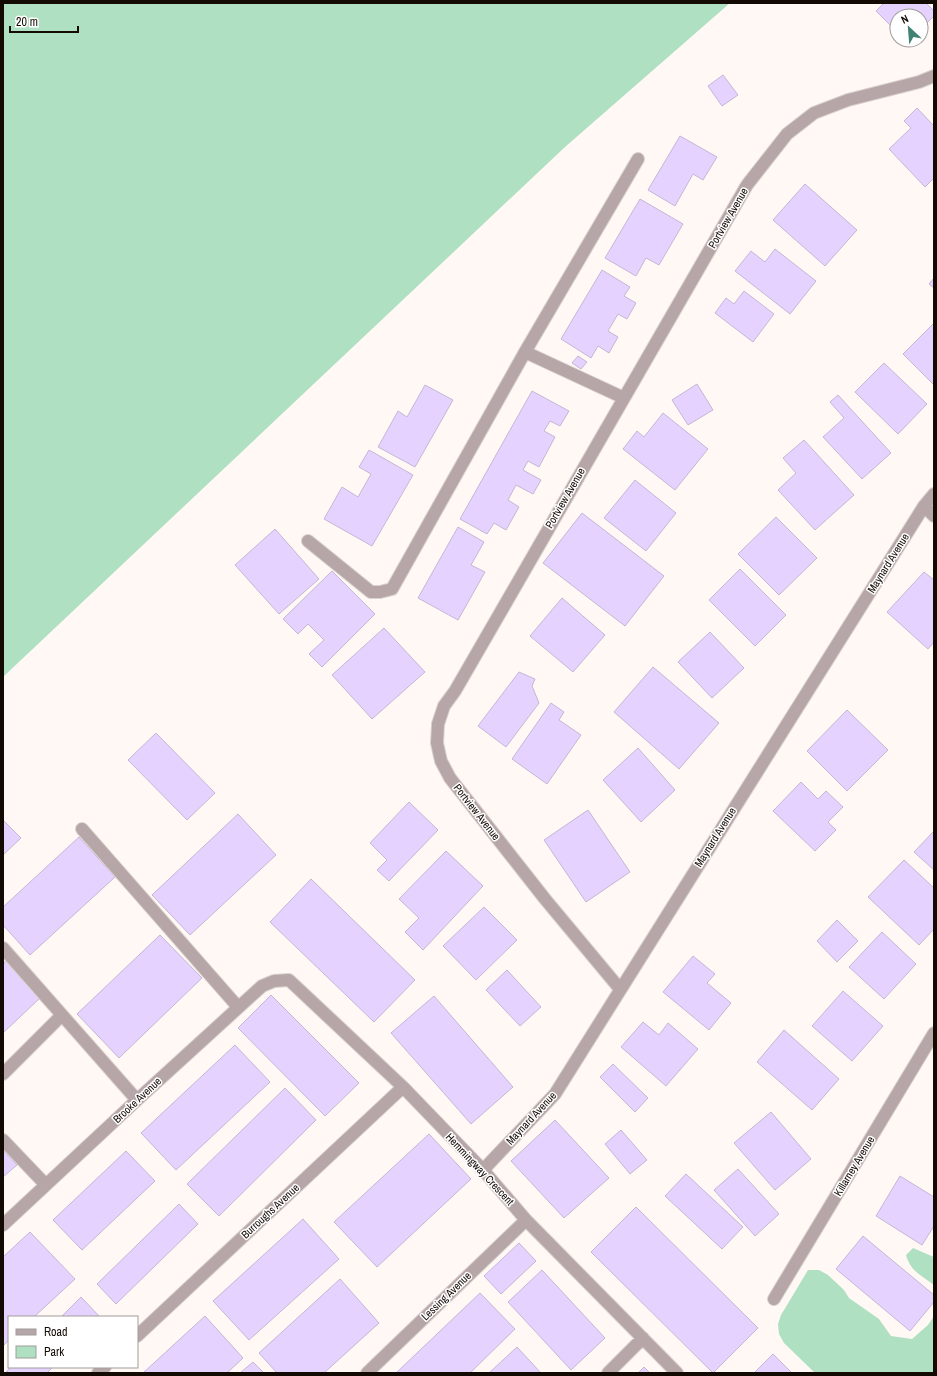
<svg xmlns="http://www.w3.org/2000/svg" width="937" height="1376" viewBox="0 0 937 1376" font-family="'Archivo Narrow',sans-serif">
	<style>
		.green { fill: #afe0c2 }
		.building { fill: #e5d2fe; stroke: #c4b7d6 }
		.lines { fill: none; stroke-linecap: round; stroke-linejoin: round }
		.minor-casing { stroke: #d9d2ce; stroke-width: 14 }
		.minor { stroke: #b7a6a7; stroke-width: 12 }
		.labels { text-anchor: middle; stroke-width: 3; stroke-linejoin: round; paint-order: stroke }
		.street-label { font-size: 11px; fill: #140a04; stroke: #fff }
	</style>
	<rect width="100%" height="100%" fill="#fff8f4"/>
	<!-- green -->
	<path class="green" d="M3,3H730L565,147L3,677Z
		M913,1248L934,1257V1285C921,1275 911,1272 906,1255Z
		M808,1270H819L828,1275L844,1290L849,1298L879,1319L891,1336L912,1339L928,1325L934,1316V1373H815L784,1343L779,1334L778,1324L781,1315Z"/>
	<!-- building -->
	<path class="building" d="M884,3H926L934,11V16L921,29V16H897V32L876,11Z
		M723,75L738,95L722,106L708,86Z
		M917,108L934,126V178L925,187L889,149L911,128L904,121Z
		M680,136L717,157L703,180L693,174L675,206L648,190Z
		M805,184L857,230L825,266L773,220Z
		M640,199L683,224L659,265L646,258L636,276L605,258Z
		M775,249L816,281L790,314L735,271L751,251L765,262Z
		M602,270L630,287L624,296L636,303L627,319L618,314L608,331L618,337L609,353L598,346L591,358L561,339Z
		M934,278V288L929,284Z
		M744,291L774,314L753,342L715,313L726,298L734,304Z
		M934,323V385L903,354Z
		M578,356L587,362L581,369L572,363Z
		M884,363L927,404L898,434L855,392Z
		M697,384L713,410L688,425L672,400Z
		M425,385L453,400L415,467L378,447L398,411L407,417Z
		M532,391L569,411L560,426L550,421L544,431L555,437L539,467L528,461L523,470L541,480L533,494L516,485L508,500L519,507L506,530L494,523L487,534L460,519Z
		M838,395L891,453L862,479L823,437L844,418L830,402Z
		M663,413L708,449L675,490L623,449L637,431L644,437Z
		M804,440L854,495L815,530L778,490L796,473L783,458Z
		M369,450L413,475L372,546L324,519L342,487L358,497L371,474L359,467Z
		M635,480L676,513L646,551L604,518Z
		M582,513L664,576L625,626L543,563Z
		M776,517L817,558L779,595L738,554Z
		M458,527L484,542L471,565L485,572L458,620L418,598Z
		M275,529L319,579L279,614L235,565Z
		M740,569L786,615L755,646L709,600Z
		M332,571L375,614L322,667L309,654L324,640L308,624L298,634L283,619Z
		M924,572L934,580V642L928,649L887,612Z
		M562,598L605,635L573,672L530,636Z
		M384,628L425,672L372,719L332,675Z
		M710,632L744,668L712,698L678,662Z
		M653,667L719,723L679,769L614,712Z
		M519,672L535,679L532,686L539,703L506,747L478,726Z
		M551,703L564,712L559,720L581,735L547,784L512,759Z
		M847,710L888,750L847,791L807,751Z
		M156,733L215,793L187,820L128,760Z
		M638,748L675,790L641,822L603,780Z
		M801,782L818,799L826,791L843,807L828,822L836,830L815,851L773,811Z
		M409,802L438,830L389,881L377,870L387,860L370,843Z
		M588,810L630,872L586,902L544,840Z
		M238,814L276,855L190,935L152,895Z
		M3,820L21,838L3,855Z
		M934,831V870L914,852Z
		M79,837L115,877L30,955L3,925V907Z
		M446,851L483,886L423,950L405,932L419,918L399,899Z
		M904,860L934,888V929L919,945L868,897Z
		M311,879L415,980L374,1022L270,922Z
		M484,907L517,940L476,980L443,946Z
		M837,920L858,941L837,962L817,941Z
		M882,932L916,964L884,999L849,967Z
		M160,935L202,978L119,1058L77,1014Z
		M693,956L715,974L707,983L731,1003L709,1030L663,992Z
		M6,961L40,998L3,1033V964Z
		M507,970L541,1007L520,1026L486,990Z
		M843,991L883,1026L852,1061L812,1026Z
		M271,995L359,1083L325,1116L238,1028Z
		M434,996L513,1087L471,1124L391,1033Z
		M643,1022L659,1035L668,1023L698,1049L666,1086L621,1047Z
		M784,1030L839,1079L812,1110L757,1062Z
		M235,1045L270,1082L176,1170L141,1133Z
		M613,1064L648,1098L635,1112L600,1077Z
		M285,1088L316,1120L219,1216L187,1184Z
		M771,1112L811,1159L775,1190L734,1143Z
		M555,1120L609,1178L564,1218L511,1161Z
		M621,1130L647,1160L630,1174L605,1144Z
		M429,1134L471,1179L377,1267L334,1222Z
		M3,1150L17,1165L3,1177Z
		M126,1151L155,1181L82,1250L53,1220Z
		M738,1169L779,1214L755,1236L714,1190Z
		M686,1174L743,1227L722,1249L665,1196Z
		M900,1176L934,1197V1226L922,1245L876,1216Z
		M179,1204L198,1224L116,1304L97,1284Z
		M636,1207L758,1328L713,1373L591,1252Z
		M303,1219L339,1259L249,1340L213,1301Z
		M30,1232L75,1279L34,1317H9V1340L3,1346V1257Z
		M863,1236L934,1295V1302L910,1331L836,1269Z
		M519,1243L536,1261L501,1294L484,1276Z
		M542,1270L605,1338L571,1370L508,1302Z
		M340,1279L379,1323L324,1373H277L259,1353Z
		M480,1293L515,1329L470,1373H396Z
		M81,1297L100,1317H61Z
		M205,1316L243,1358L227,1373H143Z
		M517,1347L541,1373H489Z
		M773,1354L792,1373H754Z
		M253,1362L264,1373H240Z
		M11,1367H53L47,1373H5Z
		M644,1367L650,1373H638Z"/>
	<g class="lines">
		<defs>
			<path id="minor" d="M525,352L624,398
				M924,506L934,516
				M308,541L371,592H380L392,589L525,352L638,159
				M82,829L238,1007
				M3,948L137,1100
				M620,989L545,899L450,778L441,761L437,743L438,724L444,706L455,691L747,185L787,134L814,113L848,100L919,82L934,76
				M3,1074L62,1015
				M3,1140L46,1185
				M483,1170L555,1094L924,506L934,494
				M3,1225L137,1100L262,986L274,981L289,980L403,1087L483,1170L526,1220L677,1373
				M774,1299L934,1033
				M137,1336L403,1087
				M98,1373L105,1367
				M367,1373L526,1220
				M608,1373L643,1338"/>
		</defs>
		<!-- minor casing -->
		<use href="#minor" class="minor-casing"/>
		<!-- minor -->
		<use href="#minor" class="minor"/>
	</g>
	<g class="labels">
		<!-- street labels -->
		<g class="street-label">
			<text transform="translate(728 218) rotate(-60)" y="4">Portview Avenue</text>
			<text transform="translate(565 498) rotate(-60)" y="4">Portview Avenue</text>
			<text transform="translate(888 563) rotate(-58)" y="4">Maynard Avenue</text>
			<text transform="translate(477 812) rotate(52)" y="4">Portview Avenue</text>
			<text transform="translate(715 837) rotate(-58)" y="4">Maynard Avenue</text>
			<text transform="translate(137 1100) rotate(-43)" y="4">Brooke Avenue</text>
			<text transform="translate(531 1118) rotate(-47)" y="4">Maynard Avenue</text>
			<text transform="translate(854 1166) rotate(-59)" y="4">Killarney Avenue</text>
			<text transform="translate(480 1169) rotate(47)" y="4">Hemmingway Crescent</text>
			<text transform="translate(270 1211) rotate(-43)" y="4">Burroughs Avenue</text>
			<text transform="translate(446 1296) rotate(-44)" y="4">Lessing Avenue</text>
		</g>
	</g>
	<!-- border -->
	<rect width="937" height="1376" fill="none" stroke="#140a04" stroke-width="8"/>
	<!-- legend -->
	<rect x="8" y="1316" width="130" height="52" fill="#ffffff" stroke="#a19d9b"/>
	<rect x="16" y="1329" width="20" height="6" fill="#b7a6a7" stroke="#a19d9b"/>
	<text x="44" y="1336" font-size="12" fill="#140a04">Road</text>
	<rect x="16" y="1346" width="20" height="12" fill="#afe0c2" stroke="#a19d9b"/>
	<text x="44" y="1356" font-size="12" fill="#140a04">Park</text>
	<!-- north arrow -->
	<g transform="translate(909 28) rotate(334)"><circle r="19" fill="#ffffff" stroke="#a19d9b"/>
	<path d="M0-3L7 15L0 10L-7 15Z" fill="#408171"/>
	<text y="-6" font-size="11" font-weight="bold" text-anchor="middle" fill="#140a04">N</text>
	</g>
	<!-- scale -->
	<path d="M10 26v6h68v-6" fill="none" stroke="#140a04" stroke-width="2"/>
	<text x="16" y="26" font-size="12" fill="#140a04" stroke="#ffffff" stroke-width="3" paint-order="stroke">20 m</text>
</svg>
